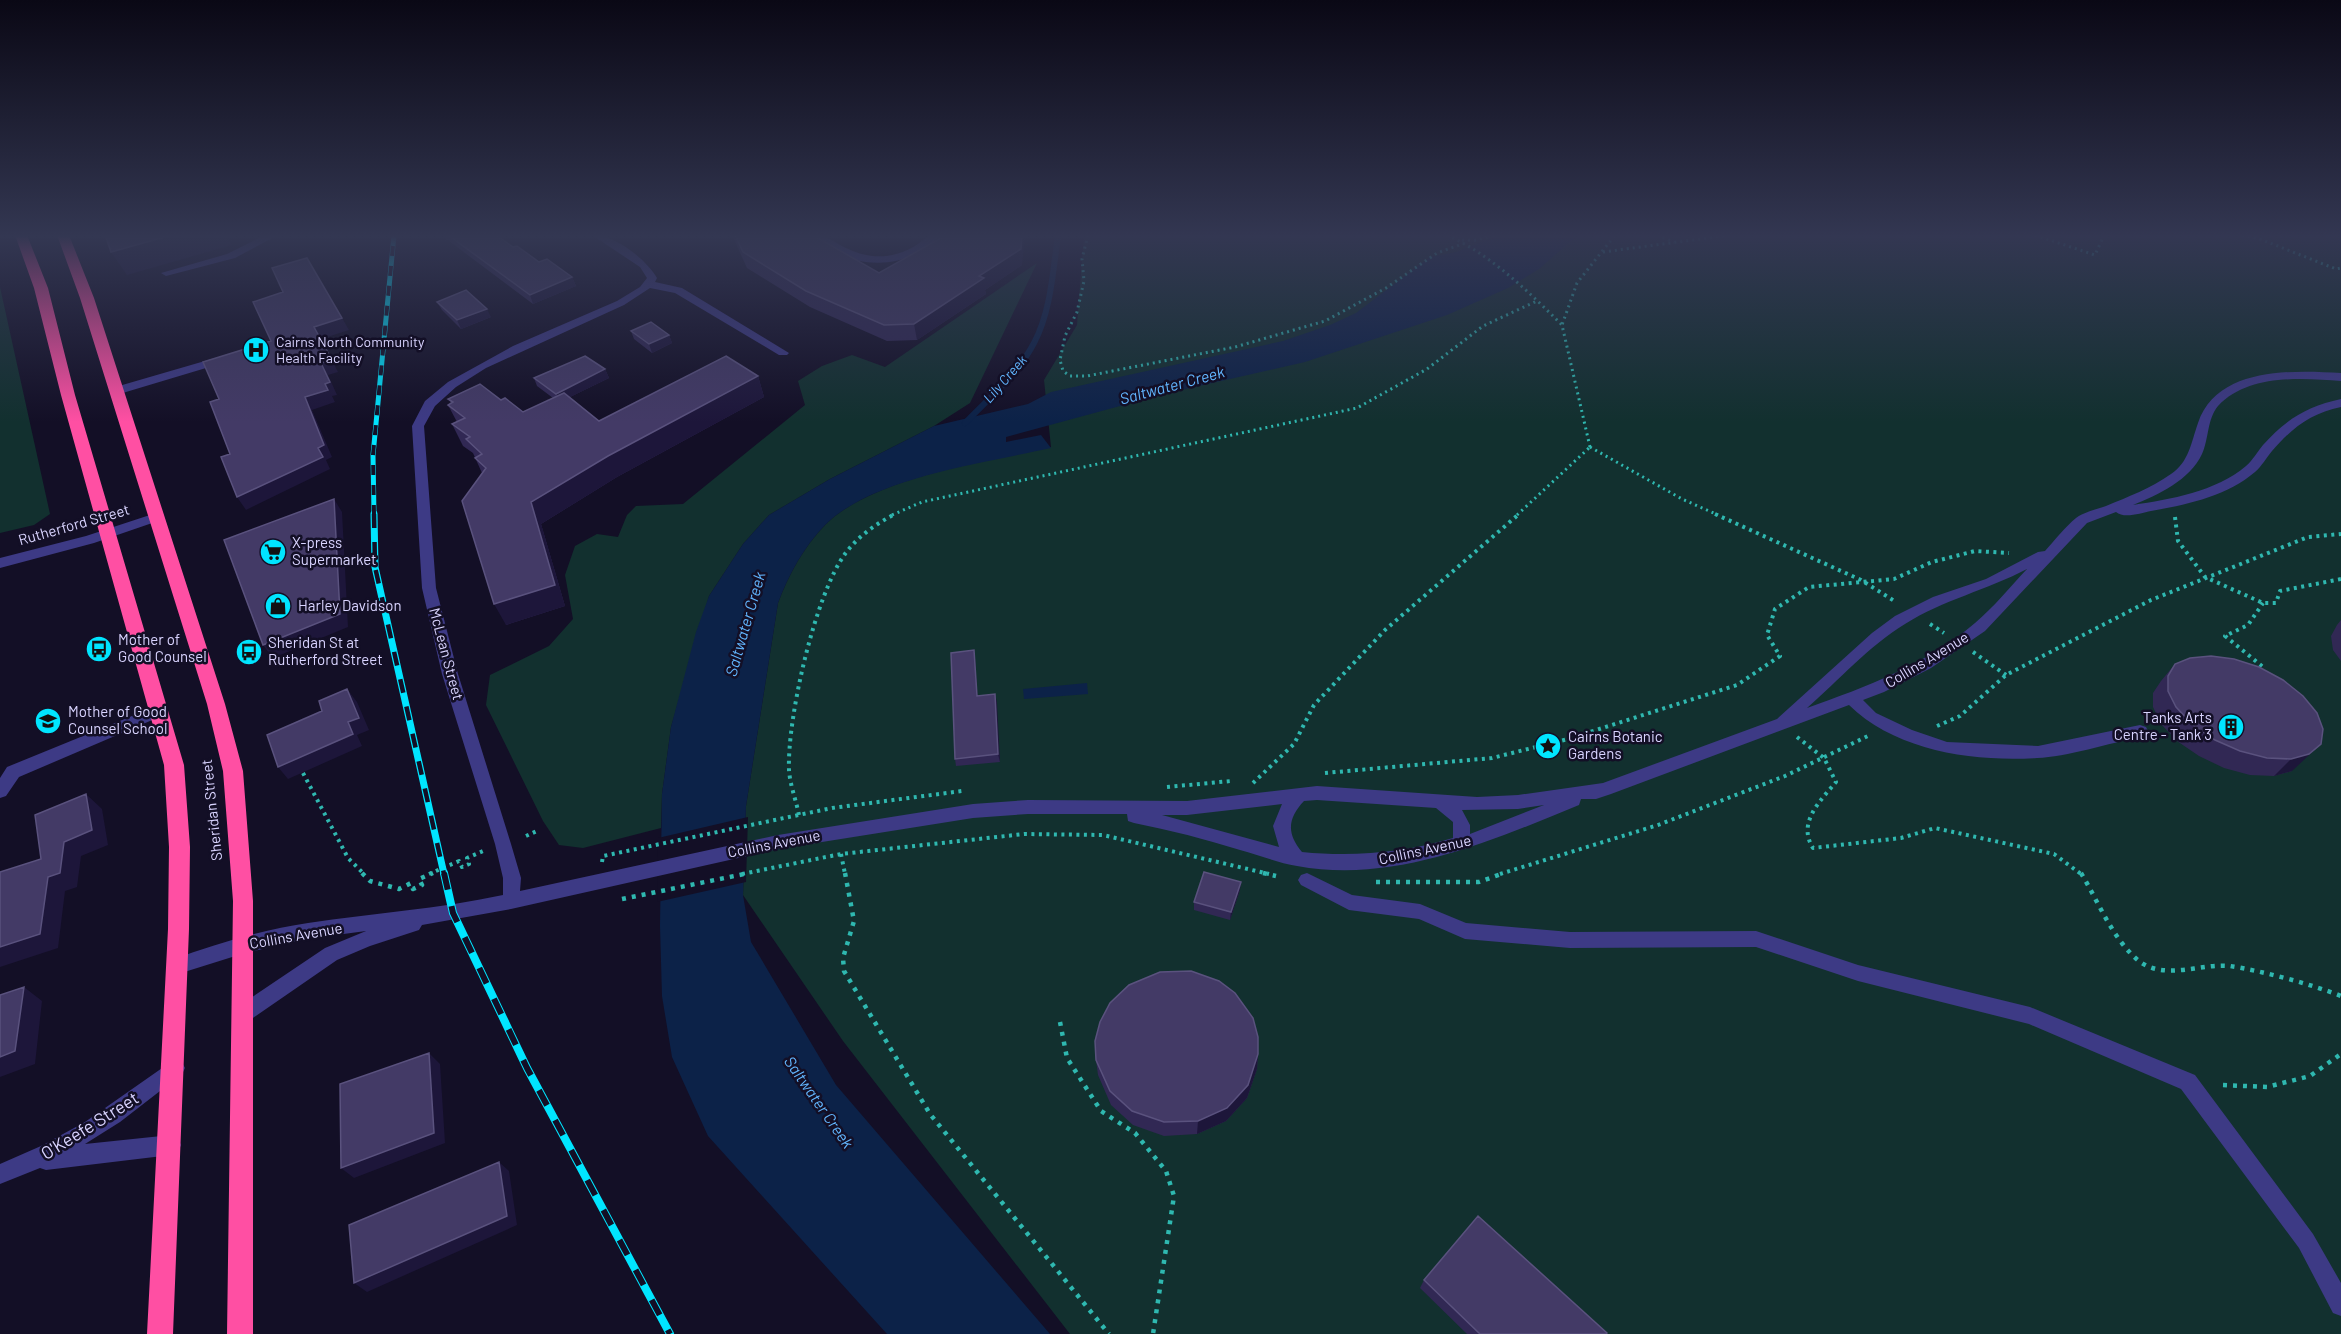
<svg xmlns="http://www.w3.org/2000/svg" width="2341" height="1334" viewBox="0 0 2341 1334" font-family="Barlow,sans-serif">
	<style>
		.green { fill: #12302f }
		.water { fill: #0c2248 }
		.pier { fill: #130f26 }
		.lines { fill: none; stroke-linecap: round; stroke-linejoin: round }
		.stream { stroke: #0c2248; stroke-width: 6 }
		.path-far2 { stroke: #2fb8b0; stroke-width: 3; stroke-dasharray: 2 4; stroke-linecap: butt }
		.path-far1 { stroke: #2fb8b0; stroke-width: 4; stroke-dasharray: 3 4.5; stroke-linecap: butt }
		.path { stroke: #2fb8b0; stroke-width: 4.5; stroke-dasharray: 4 6; stroke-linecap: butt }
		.minor { fill: #3d3a85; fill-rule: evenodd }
		.highway { fill: #ff4fa3; fill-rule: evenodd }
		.rail-far2-casing { stroke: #00e5ff; stroke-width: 5 }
		.rail-far1-casing { stroke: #00e5ff; stroke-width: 7 }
		.rail-casing { stroke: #00e5ff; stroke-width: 8 }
		.rail-far2 { stroke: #130f26; stroke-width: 4; stroke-dasharray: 10; stroke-linecap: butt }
		.rail-far1 { stroke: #130f26; stroke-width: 4.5; stroke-dasharray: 14; stroke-linecap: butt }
		.rail { stroke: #130f26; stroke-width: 6; stroke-dasharray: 17; stroke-linecap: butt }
		.wall { fill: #312854 }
		.shaded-wall { fill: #1d163a }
		.building { fill: #433a66; stroke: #5a527e; stroke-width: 1.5 }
		.labels { text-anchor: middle; stroke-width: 5; stroke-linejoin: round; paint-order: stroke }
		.far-poi-label { font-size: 14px; fill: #d9d4ff; stroke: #130f26; text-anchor: start }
		.far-water-label { font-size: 14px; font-style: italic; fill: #62b6ff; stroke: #130f26 }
		.street-label { font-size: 15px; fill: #d9d4ff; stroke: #130f26 }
		.poi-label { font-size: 15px; fill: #d9d4ff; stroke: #130f26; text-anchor: start }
		.water-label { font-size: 16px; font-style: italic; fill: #62b6ff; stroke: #130f26 }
		.near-street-label { font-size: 18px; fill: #d9d4ff; stroke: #130f26 }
	</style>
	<rect width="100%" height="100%" fill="#130f26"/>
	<!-- green -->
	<path class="green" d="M1084,235H2341V1334H1070L843,1041L743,895L746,806L778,603C789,574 803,548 825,525C873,477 985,462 1051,447L1044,380L1077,325Z
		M1037,263L970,403L934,426L830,479L769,515L743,544L709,596L671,727L662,794L661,828L583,848L559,845L543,821L486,705L490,675L549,646L573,619L565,575L575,546L597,534L618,537L627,515L636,506L683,504L805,405L798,381L822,366L852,355L885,367Z
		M0,287L50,514L34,525L0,533Z"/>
	<!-- water -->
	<path class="water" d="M1500,235H1578L1539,269L1508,288L1447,315L1305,362L1168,393L1006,437V442L1041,435L1051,448C985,463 873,477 825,525C803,548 789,574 778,603L746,806L743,895L751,942L836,1085L1050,1334H887L708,1136L672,1057L662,996L660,926L662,794L671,727L696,632L709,596L743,544L769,515L830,479L934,426L1028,404L1051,392L1283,341L1330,325L1356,313L1430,257L1456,252Z
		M1087,683L1088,694L1024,699L1023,689Z"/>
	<!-- pier -->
	<path class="pier" d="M748,817L746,882L657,902L658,838Z"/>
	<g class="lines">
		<!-- stream -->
		<path class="stream" d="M965,423C989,398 1018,374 1034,343C1051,311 1053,270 1058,235"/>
		<!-- path-far2 -->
		<path class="path-far2" d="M1088,235L1082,259L1084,281L1077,312L1065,336L1060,360L1063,371L1070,376H1087L1235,347L1325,321L1386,288L1437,253L1465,243
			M1447,235C1491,255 1528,291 1562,325
			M1657,235L1674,242
			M2035,235L2095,255L2104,235
			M2242,235L2260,239L2336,269L2341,268
			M1462,240H1476L1494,235
			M1603,252L1729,235
			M1590,447L1682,499L1718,515
			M1590,447L1562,325L1577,283L1615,235
			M892,515L922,502L1357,408L1427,369L1483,326L1537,301
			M1517,515L1590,447"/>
		<!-- path-far1 -->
		<path class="path-far1" d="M1715,514L1861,580L1896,602
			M2175,517L2178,541L2205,577L2263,603H2276L2280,591L2341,579
			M1930,624L1944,633
			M1973,652L2006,675
			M2261,673L2263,667L2225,636L2248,625L2263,603
			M1937,726L1960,716L2006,675L2151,600L2308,537L2341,534
			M1797,737L1824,758L1836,782C1820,801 1797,823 1813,848L1901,838L1935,828L2054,854L2081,874
			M303,773L348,858L364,874
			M1325,773L1492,758L1568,739L1737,685L1780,656L1767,635L1775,609L1809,587L1894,579L1932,562L1975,551L2009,553
			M1253,783L1294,744L1314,705L1385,630L1519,514
			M1167,787L1231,781
			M799,815C796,800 790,785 789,770C787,719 815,595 845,554C858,536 876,524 895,514
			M526,836L539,830
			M841,854L845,874
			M602,862L603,856L832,808L962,791
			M429,874L459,861L462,867L469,864L467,858L483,851
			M742,874L841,854L1024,834L1103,835L1269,874
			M1500,874L1658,825L1785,776L1870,735"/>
		<!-- path -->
		<path class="path" d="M362,873L370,881L399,889L411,883L413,889L422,885L419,879L433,873
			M845,873L854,921L843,958L844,971L930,1114L1109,1334
			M1263,873L1276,876
			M2081,873C2098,901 2113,940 2139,961C2165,981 2201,963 2230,966C2262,971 2311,984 2341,996
			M1376,882H1479L1504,873
			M622,899L749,873
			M1060,1022L1067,1058L1101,1111L1135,1133L1166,1171L1174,1196L1153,1334
			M2223,1085L2267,1087L2310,1076L2341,1054"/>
		<!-- minor -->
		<path class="minor" d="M265,235H278L235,258L166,276L161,273L227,254Z
			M592,235C614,234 646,259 657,278L655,282L682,288L789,353L787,355H779L675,293L650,288L624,305L486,368L456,387L435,406L424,426L436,588L458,674L511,844L521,878L520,891L778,835L973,804L1028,800L1187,801L1317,786L1477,797L1518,795L1603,783L1777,719L1872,633L1895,616L1933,597L1986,579L2038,552L2045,551C2055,540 2065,527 2076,518C2084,512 2097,509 2106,506C2128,497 2151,488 2171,474C2189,462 2191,443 2198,423C2217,367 2292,370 2341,373V381C2302,378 2248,374 2218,406C2207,419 2209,439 2202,454C2190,480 2158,495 2133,505C2171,499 2215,492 2246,466C2253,460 2257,452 2263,445C2286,419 2308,406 2341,399V407C2311,413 2292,428 2272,451C2266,458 2262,466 2255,472C2227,496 2186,505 2151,511C2141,513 2124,519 2116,512L2087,523L1985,631L1931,668L1884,692L1863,700L1876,713L1912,730L1947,742L2038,746L2140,725L2146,727L2148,731L2146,735L2140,737C2110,743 2066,757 2037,758C1973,762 1896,751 1849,705L1611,794L1596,799H1581L1579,805C1491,841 1395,884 1297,866C1278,863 1259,855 1240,850C1205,839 1170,830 1134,823L1128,821L1127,814H1028L973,818L778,849L511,909L422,925L419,930L370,946L337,960L250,1020L243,1023L236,1020L234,1014L236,1008L325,948L366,931L306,939L245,953L178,974L172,972L169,966L172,960C215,944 262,930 308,923C373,913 438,909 503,895V878L495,844L442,674L422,588L412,426L425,401L448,382L513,346L617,301L640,287L647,278L640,267ZM2027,569C2010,587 1994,607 1975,623C1927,664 1866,687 1807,708C1839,680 1869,646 1905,624C1943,600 1987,590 2027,569ZM1317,800L1436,808L1453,822V838C1403,853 1353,857 1302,852C1286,833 1288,818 1304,801ZM1282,804L1273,826L1279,847L1162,815H1187ZM1544,805L1470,834V825L1462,810L1518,809Z
			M812,235C826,234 834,242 846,248C876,263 906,257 929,235H940C909,273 845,271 812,235Z
			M222,356L226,358V362L116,395L110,391L112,388Z
			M156,513L163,517L161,520L94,543L0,568V558L86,536Z
			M159,705L164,707L167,711L164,715L19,777L6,796L0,798V778L7,767Z
			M1307,873L1352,895L1420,904L1466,923L1570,932L1756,931L1858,965L2030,1007L2195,1075L2313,1234L2341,1283V1316L2333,1313L2299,1248L2181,1089L2029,1024L1858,981L1756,947L1570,948L1465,939L1419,919L1349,910L1301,885L1298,880L1301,875Z
			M175,1059L182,1062L185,1068L182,1074L120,1122L85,1144L171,1135L178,1138L181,1145L178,1152L171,1155L46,1170L40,1168L0,1184V1164L41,1146L85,1122Z"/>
		<!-- highway -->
		<path class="highway" d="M15,235H27L48,288L75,395L184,765L190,847L189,929L173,1334H147L168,929L169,847L164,765L61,395L34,288Z
			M57,235H69L94,298L225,704L243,771L253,901V1334H227L233,901L223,771L207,704L80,298Z"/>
		<defs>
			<path id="rail-far2" d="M374,515L373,455L394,235"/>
			<path id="rail-far1" d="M374,514L375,567L444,874"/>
			<path id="rail" d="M444,873L453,913L527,1068L670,1334"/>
		</defs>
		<!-- rail-far2 casing -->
		<use href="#rail-far2" class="rail-far2-casing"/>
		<!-- rail-far1 casing -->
		<use href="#rail-far1" class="rail-far1-casing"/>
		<!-- rail casing -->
		<use href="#rail" class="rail-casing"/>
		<!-- rail-far2 -->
		<use href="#rail-far2" class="rail-far2"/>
		<!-- rail-far1 -->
		<use href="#rail-far1" class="rail-far1"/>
		<!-- rail -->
		<use href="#rail" class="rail"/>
	</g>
	<!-- wall -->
	<path class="wall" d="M441,235H496L513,247L539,262L572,277L576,286L533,304Z
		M732,235H813L879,273L1022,265L985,290L986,294L917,340L887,341L810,307L747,268Z
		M437,302L491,317L461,329L442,310Z
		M631,331L669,335L672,343L652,353L634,339Z
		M605,369L609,378L570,397L599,421L758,376L764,397L617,477L541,524L565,606L506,625L482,473L473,453L463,446L452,424L457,422L448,405L451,403L448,399L501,400L523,412L553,398L537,386L534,378Z
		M2341,620V661L2333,650L2331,636L2337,625Z
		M975,658L977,696L995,694L1000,762L956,766L955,759Z
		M2175,664L2283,680L2292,771L2274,776L2250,775L2224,768L2199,756L2177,741L2161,724L2153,707V693L2161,681Z
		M1240,890L1230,920L1194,910V902Z
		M1258,1054L1257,1069L1247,1098L1226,1121L1197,1134L1164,1136L1133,1125L1111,1105L1098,1075L1096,1060Z
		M1424,1280L1606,1334H1467L1420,1288Z"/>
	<!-- shaded-wall -->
	<path class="shaded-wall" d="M172,235H232V237L228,238L232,245L127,275L111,252Z
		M886,235H909L887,238Z
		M1022,235H1025L1022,265L985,290L986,294L917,340L914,324Z
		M572,277L576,286L533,304L530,295Z
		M487,309L491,317L461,329L457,320Z
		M342,318L349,330L321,339L338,372L328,375L337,395L332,396L335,402L312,410L332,457L326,460L330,469L246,510L237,497L318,448L305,397L325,384L314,327Z
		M669,335L672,343L652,353L649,344Z
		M605,369L609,378L560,402L556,394Z
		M758,376L764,397L617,477L541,524L565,606L506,625L494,604L531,502L608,456Z
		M334,499L342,512L348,627L273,658L263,645Z
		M974,650L975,658L978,703L977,696Z
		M347,689L357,702L369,730L357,735L362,746L288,779L278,767L348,722Z
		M995,694L997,702L1000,762L998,754Z
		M2321,744L2292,771L2274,776L2291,759Z
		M86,794L102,809L108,845L81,856L77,887L65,891L58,948L0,967V947L48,877Z
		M1241,882L1240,890L1230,920L1231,912Z
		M24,987L42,1001L35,1064L0,1077V1057Z
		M429,1053L440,1064L445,1143L354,1178L341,1168Z
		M1258,1054L1257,1069L1247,1098L1226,1121L1197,1134L1198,1121Z
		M499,1162L509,1171L517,1225L367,1292L354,1283Z"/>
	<!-- building -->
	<path class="building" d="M105,235H172L111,252Z
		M448,235H496L513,247L517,246L539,262L547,259L572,277L530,295Z
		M735,235H813L879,273L946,235H1022L1021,249L979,276L984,278L914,324L884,325L806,291L743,252Z
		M307,258L342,318L314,327L332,360L321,363L330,382L325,384L328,390L305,397L324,445L318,448L323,457L237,497L221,457L230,454L210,402L219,399L203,362L271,341L253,302L283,292L272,268Z
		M466,290L487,309L457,320L437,302Z
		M651,322L669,335L649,344L631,331Z
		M585,356L605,369L556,394L534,378Z
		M726,356L758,376L608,456L531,502L555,585L494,604L462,501L486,468L475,458L482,454L466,439L470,437L452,424L465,418L448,405L453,402L448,399L480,384L501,400L505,398L523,412L564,393L599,421Z
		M334,499L340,614L263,645L224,540Z
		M974,650L977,696L995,694L998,754L955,759L951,653Z
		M2211,656L2234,659L2259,667L2283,680L2303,696L2317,713L2323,729L2321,744L2309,754L2291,759L2267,758L2240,751L2215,740L2193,725L2176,707L2168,691V676L2175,664L2190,658Z
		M347,689L359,718L348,722L353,734L278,767L267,735L322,711L319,701Z
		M86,794L92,830L64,842L60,873L48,877L40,934L0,947V872L41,859L35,815Z
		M1204,872L1241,882L1231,912L1194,902Z
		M1191,971L1219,981L1235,993L1253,1018L1258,1037V1054L1248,1085L1227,1108L1198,1121L1164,1122L1132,1111L1110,1091L1096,1060L1095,1041L1100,1022L1110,1003L1129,985L1160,972Z
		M24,987L15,1051L0,1057V995Z
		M429,1053L434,1133L341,1168L340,1084Z
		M499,1162L507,1216L354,1283L349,1225Z
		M1478,1216L1607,1333L1606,1334H1480L1424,1280Z"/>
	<!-- sky -->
	<linearGradient id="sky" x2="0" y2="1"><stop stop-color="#0a0815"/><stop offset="0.56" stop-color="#333752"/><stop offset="1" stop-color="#333752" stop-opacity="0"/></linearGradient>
	<rect width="2341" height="422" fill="url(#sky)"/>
	<!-- icons -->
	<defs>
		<symbol id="hospital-disc" viewBox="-11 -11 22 22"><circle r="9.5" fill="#00e5ff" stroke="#130f26"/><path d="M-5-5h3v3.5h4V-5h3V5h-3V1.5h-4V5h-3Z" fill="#111"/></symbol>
		<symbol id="supermarket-disc" viewBox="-11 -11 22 22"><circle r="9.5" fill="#00e5ff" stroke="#130f26"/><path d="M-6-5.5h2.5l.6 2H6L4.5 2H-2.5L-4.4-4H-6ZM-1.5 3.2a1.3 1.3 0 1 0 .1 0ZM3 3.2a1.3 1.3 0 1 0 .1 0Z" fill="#111"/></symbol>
		<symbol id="shop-disc" viewBox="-11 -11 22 22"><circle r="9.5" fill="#00e5ff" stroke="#130f26"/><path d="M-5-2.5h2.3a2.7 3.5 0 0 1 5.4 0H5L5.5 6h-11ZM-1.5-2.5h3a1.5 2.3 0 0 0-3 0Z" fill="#111"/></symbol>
		<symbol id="bus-disc" viewBox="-11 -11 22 22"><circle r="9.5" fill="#00e5ff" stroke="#130f26"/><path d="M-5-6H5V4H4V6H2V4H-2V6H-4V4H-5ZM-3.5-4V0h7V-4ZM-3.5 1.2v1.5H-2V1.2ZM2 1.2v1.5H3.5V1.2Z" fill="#111"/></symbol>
		<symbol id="school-disc" viewBox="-11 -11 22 22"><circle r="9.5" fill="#00e5ff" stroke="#130f26"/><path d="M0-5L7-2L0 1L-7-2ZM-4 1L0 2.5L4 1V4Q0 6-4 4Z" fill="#111"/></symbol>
		<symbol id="building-disc" viewBox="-11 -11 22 22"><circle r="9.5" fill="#00e5ff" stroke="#130f26"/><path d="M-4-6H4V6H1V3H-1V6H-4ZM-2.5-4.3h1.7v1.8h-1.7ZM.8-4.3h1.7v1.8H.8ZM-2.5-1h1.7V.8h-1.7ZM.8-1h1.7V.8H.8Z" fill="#111"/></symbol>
		<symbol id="sight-disc" viewBox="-11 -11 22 22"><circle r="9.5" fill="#00e5ff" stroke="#130f26"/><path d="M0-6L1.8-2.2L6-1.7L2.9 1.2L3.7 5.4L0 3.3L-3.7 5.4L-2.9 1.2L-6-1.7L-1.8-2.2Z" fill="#111"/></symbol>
	</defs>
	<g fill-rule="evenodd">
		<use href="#hospital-disc" x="241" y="335" width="30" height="30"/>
		<use href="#supermarket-disc" x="258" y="537" width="30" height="30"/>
		<use href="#shop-disc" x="263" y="591" width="30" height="30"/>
		<use href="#bus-disc" x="84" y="634" width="30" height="30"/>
		<use href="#bus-disc" x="234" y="637" width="30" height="30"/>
		<use href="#school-disc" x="33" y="706" width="30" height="30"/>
		<use href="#building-disc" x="2216" y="712" width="30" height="30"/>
		<use href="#sight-disc" x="1533" y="731" width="30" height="30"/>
	</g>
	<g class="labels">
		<!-- far-poi labels -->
		<g class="far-poi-label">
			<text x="276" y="347">Cairns North Community<tspan x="276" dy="16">Health Facility</tspan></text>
		</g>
		<!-- far-water labels -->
		<g class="far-water-label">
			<text transform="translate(1005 379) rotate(-49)" y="5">Lily Creek</text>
		</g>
		<!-- street labels -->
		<g class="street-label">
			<text transform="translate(74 525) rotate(-16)" y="5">Rutherford Street</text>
			<text transform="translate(446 654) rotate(75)" y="5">McLean Street</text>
			<text transform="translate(1927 660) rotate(-31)" y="5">Collins Avenue</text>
			<text transform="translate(212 810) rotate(-96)" y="5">Sheridan Street</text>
			<text transform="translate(774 844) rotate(-11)" y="5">Collins Avenue</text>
			<text transform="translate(1425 850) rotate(-12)" y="5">Collins Avenue</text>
			<text transform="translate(296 936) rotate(-10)" y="5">Collins Avenue</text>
		</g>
		<!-- poi labels -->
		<g class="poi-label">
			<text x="292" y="548">X-press<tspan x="292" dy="17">Supermarket</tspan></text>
			<text x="298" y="611">Harley Davidson</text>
			<text x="118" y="645">Mother of<tspan x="118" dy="17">Good Counsel</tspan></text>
			<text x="268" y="648">Sheridan St at<tspan x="268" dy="17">Rutherford Street</tspan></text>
			<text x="68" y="717">Mother of Good<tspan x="68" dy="17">Counsel School</tspan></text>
			<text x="2212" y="723" text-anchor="end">Tanks Arts<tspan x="2212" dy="17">Centre - Tank 3</tspan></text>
			<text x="1568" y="742">Cairns Botanic<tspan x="1568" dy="17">Gardens</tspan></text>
		</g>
		<!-- water labels -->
		<g class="water-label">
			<text transform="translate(1172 385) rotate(-15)" y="6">Saltwater Creek</text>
			<text transform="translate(745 624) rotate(-74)" y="6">Saltwater Creek</text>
			<text transform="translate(819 1102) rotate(55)" y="6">Saltwater Creek</text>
		</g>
		<!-- near-street labels -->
		<g class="near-street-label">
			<text transform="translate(90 1126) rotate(-32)" y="6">O'Keefe Street</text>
		</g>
	</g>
</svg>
